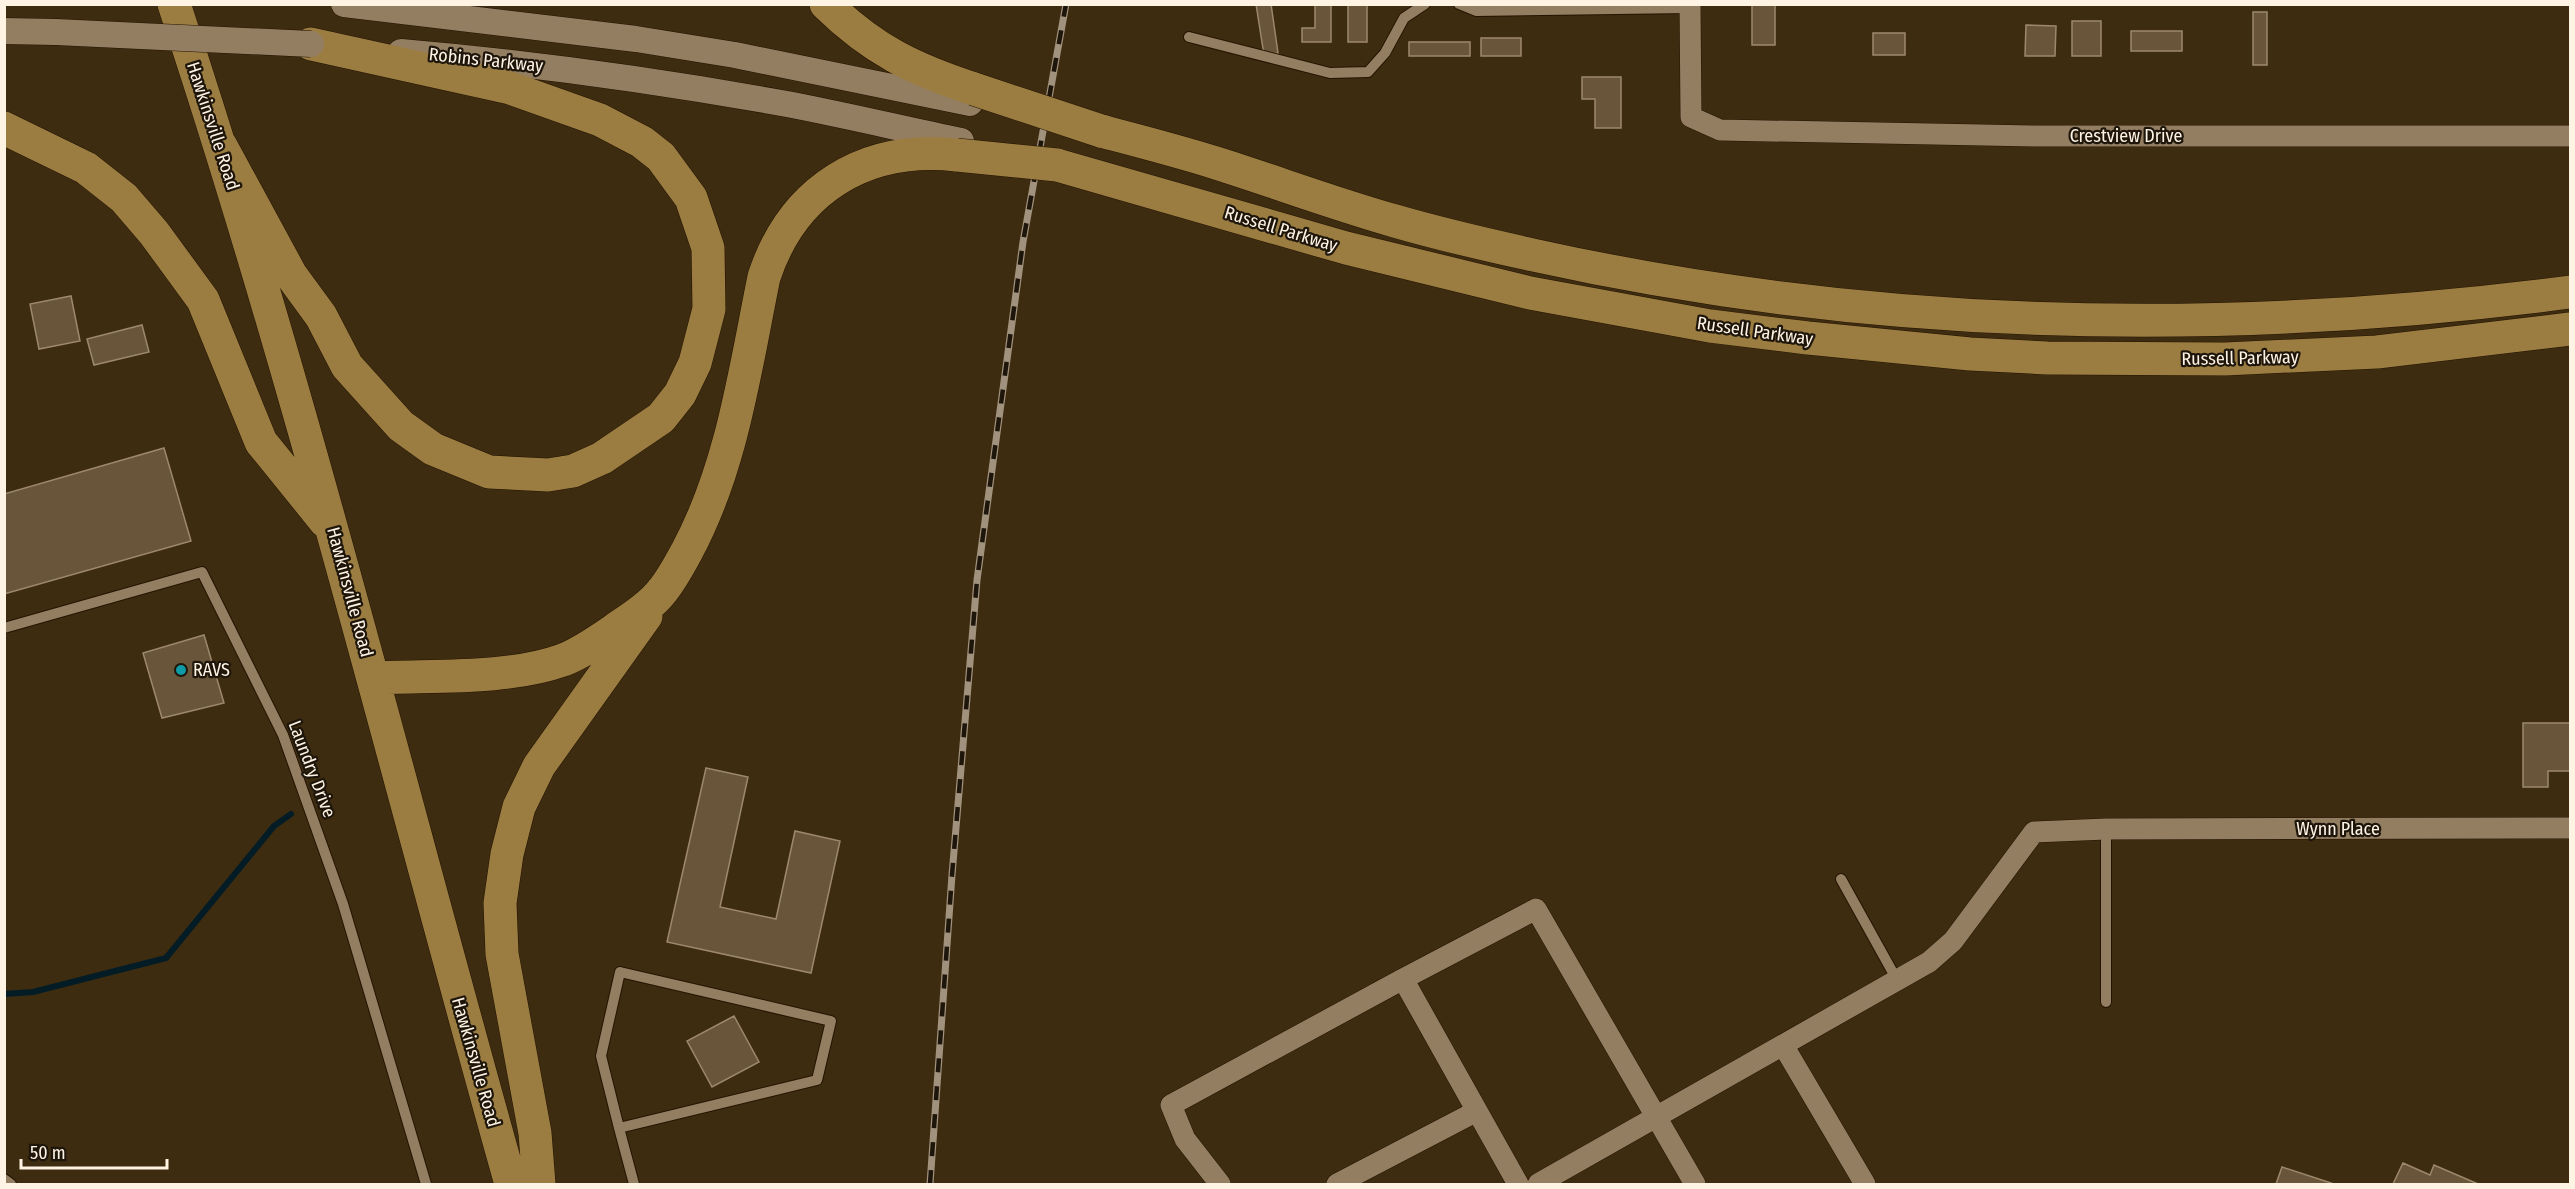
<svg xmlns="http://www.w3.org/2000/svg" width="2575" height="1189" viewBox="0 0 2575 1189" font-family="'Fira Sans Condensed',sans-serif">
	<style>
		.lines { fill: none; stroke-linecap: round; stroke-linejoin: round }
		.stream { stroke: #031c25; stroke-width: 6 }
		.building { fill: #68553a; stroke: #9d886b; stroke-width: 1.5 }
		.service-casing { stroke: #241400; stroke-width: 12 }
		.minor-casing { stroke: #241400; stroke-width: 22 }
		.tertiary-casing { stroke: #241400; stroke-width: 27 }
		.primary-casing { stroke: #241400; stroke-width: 34 }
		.service { stroke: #937e62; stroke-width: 10 }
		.minor { stroke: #937e62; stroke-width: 21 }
		.tertiary { stroke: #937e62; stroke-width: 26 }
		.primary { stroke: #9b7d42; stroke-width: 33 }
		.rail-casing { stroke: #a1927d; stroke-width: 7 }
		.rail { stroke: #1e160b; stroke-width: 4.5; stroke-dasharray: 14; stroke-linecap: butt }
		.tertiary-bridge-casing { stroke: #241400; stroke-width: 27; stroke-linecap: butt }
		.primary-bridge-casing { stroke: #241400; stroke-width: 34; stroke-linecap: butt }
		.tertiary-bridge { stroke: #937e62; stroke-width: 26 }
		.primary-bridge { stroke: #9b7d42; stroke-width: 33 }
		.culture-dot { fill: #0f9aa8; stroke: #1e160b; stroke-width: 2 }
		.labels { text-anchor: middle; stroke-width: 4.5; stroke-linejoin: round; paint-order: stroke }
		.street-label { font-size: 18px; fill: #fff3e4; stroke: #1e160b }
		.poi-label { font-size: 18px; fill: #fff3e4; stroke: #1e160b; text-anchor: start }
	</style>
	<rect width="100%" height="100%" fill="#3e2c11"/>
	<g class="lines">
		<!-- stream -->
		<path class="stream" d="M4,994L33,992L166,958L274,826L291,814"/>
	</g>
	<!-- building -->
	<path class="building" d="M1256,4H1271L1278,53L1264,55Z
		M1315,4H1331V42H1302V28H1315Z
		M1348,4H1367V42H1348Z
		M1752,4H1775V45H1752Z
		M2253,12H2267V65H2253Z
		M2072,21H2101V56H2072Z
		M2026,25L2056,26L2055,56H2025Z
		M2131,31H2182V51H2131Z
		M1873,33H1905V55H1873Z
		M1481,38H1521V56H1481Z
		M1409,42H1470V56H1409Z
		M1582,77H1621V128H1595V99H1582Z
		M71,296L80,341L39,349L30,304Z
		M142,325L149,352L94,365L87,339Z
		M164,448L191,541L4,594V494Z
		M204,635L224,703L162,718L143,653Z
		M2523,723H2570V771H2548V787H2523Z
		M706,768L748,777L720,907L776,919L795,831L840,841L811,973L667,942Z
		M734,1016L759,1062L712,1087L687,1041Z
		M2403,1163L2430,1175L2434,1165L2478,1184H2393Z
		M2282,1167L2334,1184H2276Z"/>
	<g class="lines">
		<defs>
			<path id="service" d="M1459,4L1476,11L1690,8
				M1189,37L1330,73L1368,72L1385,53L1404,18L1425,4
				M4,628L202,572L283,735L343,904L426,1184
				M1841,879L1897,980
				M620,972L831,1021L817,1080L619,1128L601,1056Z
				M2106,1002V829
				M619,1128L634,1184
				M4,1179L11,1184"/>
			<path id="minor" d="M1690,4L1691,117L1720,130L2037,136H2570
				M1403,979L1536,909L1695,1184
				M1783,1045L1865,1184
				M1220,1184L1185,1139L1171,1105L1403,979L1518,1184
				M1337,1184L1477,1111
				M1538,1184L1929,962L1953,941L2034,832L2106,829L2570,828"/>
			<path id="tertiary" d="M344,4L636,39L735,55L970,103
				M4,31L56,32
				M401,52C530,63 659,81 787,104C845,115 903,129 961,141"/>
			<path id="primary" d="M174,4C303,393 400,790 511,1184
				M826,4C873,50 913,69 974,89
				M4,128L86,168L124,198L154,233L203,300L261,442L325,521
				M1101,131C1139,141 1178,151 1216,163C1276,182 1335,204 1395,221C1440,234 1487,245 1533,255C1876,331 2224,337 2570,292
				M221,146L291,275L321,316L347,366L401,426L433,449L489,472L548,475L573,471L602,458L661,418L680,394L695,363L709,309L708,248L691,198L661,157L642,142L600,120L510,88L311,44
				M1057,165L1346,248L1530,293L1710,326L1808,338L1970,354L2047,358L2225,359L2377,352L2570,329
				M374,678C433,675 507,680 563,660C581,653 598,641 614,630C630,619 651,606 663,590C672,579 680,564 687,551C732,467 745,370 764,277C793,189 865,145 957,155
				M539,1184L535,1133L502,954L500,903L507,854L519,807L539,766L646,616"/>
		</defs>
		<!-- service casing -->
		<use href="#service" class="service-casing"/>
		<!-- minor casing -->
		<use href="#minor" class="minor-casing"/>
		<!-- tertiary casing -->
		<use href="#tertiary" class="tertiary-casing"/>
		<!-- primary casing -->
		<use href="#primary" class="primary-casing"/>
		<!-- service -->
		<use href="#service" class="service"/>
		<!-- minor -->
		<use href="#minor" class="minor"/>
		<!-- tertiary -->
		<use href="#tertiary" class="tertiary"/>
		<!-- primary -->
		<use href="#primary" class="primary"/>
		<defs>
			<path id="rail" d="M930,1184L952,875L977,580L1023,242L1066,4"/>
		</defs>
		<!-- rail casing -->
		<use href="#rail" class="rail-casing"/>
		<!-- rail -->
		<use href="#rail" class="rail"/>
		<defs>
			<path id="tertiary-bridge" d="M56,32L311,44"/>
			<path id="primary-bridge" d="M974,89L1101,131
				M957,155L1057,165"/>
		</defs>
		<!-- tertiary-bridge casing -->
		<use href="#tertiary-bridge" class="tertiary-bridge-casing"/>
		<!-- primary-bridge casing -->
		<use href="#primary-bridge" class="primary-bridge-casing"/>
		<!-- tertiary-bridge -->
		<use href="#tertiary-bridge" class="tertiary-bridge"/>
		<!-- primary-bridge -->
		<use href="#primary-bridge" class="primary-bridge"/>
	</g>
	<!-- markers -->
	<circle class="culture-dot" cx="181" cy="670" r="6"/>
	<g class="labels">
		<!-- street labels -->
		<g class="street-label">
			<text transform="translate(486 60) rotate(6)" y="6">Robins Parkway</text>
			<text transform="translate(213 126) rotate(72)" y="6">Hawkinsville Road</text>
			<text x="2126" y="142">Crestview Drive</text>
			<text transform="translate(1281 229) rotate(17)" y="6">Russell Parkway</text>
			<text transform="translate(1755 331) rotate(8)" y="6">Russell Parkway</text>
			<text transform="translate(2240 358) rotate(-1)" y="6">Russell Parkway</text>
			<text transform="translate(350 592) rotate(75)" y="6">Hawkinsville Road</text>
			<text transform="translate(312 769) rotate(69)" y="6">Laundry Drive</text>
			<text x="2338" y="835">Wynn Place</text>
			<text transform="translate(476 1062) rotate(74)" y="6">Hawkinsville Road</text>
		</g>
		<!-- poi labels -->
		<g class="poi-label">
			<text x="193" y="676">RAVS</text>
		</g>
	</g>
	<!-- border -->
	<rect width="2575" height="1189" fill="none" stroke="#fff3e4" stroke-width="12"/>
	<!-- scale -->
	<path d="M21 1159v9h146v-9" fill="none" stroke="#fff3e4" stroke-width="3"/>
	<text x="30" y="1159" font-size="18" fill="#fff3e4" stroke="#1e160b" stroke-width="4.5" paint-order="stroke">50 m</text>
</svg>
